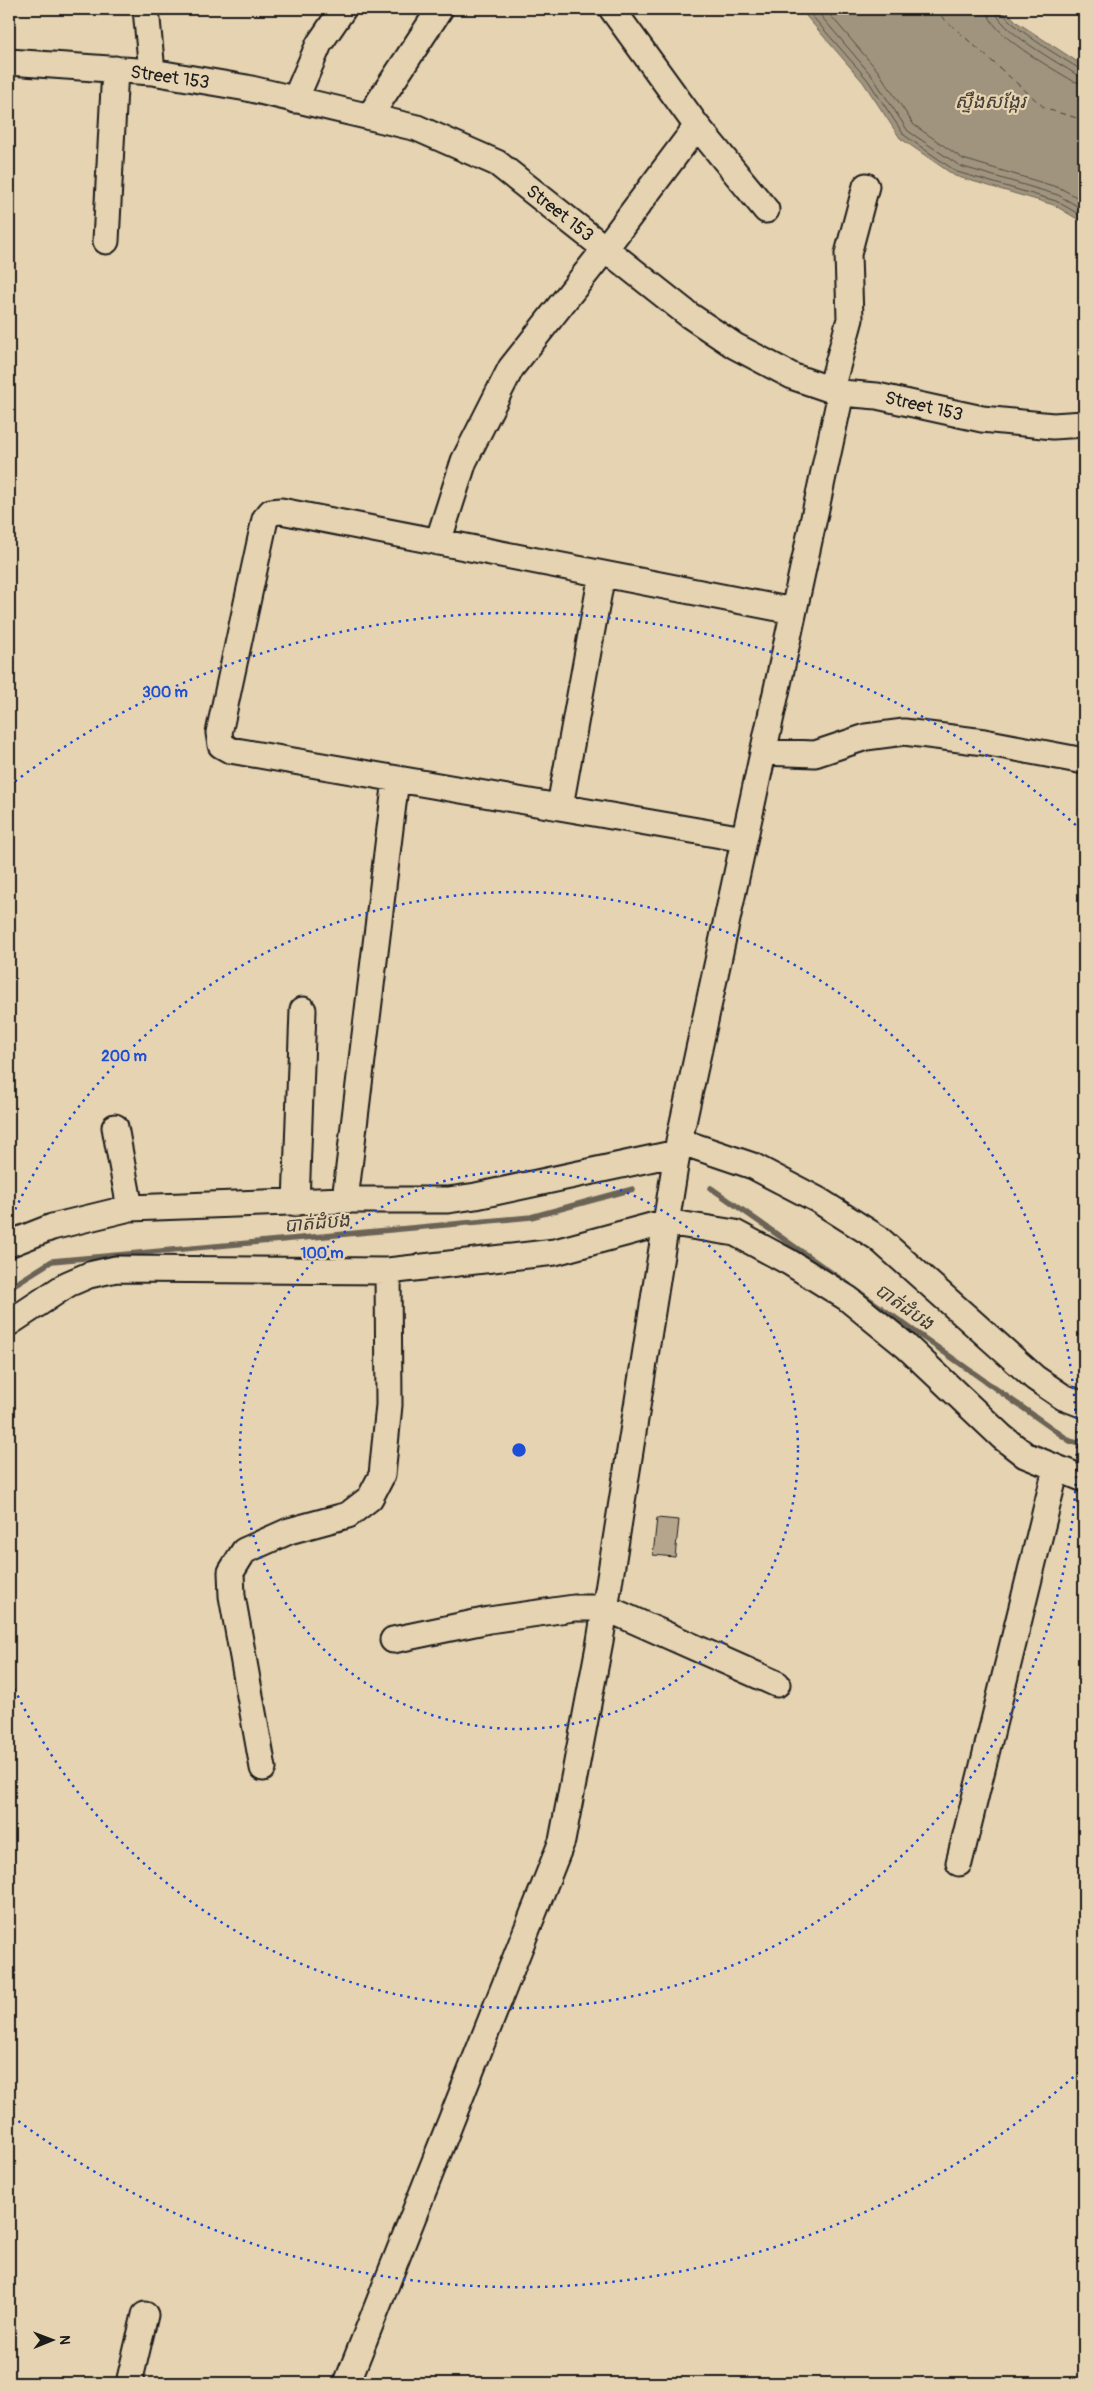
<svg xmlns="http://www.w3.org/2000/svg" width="1093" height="2392" viewBox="0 0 1093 2392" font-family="Pangolin,'Noto Sans Khmer',sans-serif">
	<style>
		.water { fill: #a0947e; stroke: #6b6457 }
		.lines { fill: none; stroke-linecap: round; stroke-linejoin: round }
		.shore { stroke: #514c43; stroke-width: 1 }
		.stream { stroke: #6b6457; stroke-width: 5.5 }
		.ferry { stroke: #444039; stroke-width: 1; stroke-dasharray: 6 5; stroke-linecap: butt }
		.building { fill: #b5a58c; stroke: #1c1c1c }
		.minor-casing { stroke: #1c1c1c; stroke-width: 29 }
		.minor { stroke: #e6d3b1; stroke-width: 25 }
		.ring { fill: none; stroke: #1d4ed8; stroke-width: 2.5; stroke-dasharray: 2.5 5 }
		.labels { text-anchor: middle; stroke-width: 4.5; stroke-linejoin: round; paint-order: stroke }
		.street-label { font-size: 18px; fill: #1c1c1c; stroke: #e6d3b1 }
		.water-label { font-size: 19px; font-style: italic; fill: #444039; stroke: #e6d3b1 }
		.centre { fill: #1d4ed8; stroke: #e6d3b1; stroke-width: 2.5 }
		.ring-label { font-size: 15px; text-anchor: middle; font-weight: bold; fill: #1d4ed8; stroke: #e6d3b1; stroke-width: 4.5; stroke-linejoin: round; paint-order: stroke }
	</style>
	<rect width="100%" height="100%" fill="#e6d3b1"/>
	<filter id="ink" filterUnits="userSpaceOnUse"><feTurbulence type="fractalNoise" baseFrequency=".02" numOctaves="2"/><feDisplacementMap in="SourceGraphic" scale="10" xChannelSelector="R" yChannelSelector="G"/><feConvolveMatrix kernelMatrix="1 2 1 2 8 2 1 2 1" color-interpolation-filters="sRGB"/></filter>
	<g filter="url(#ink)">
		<!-- water -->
		<path class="water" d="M800,9H1004L1018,23L1084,66V223L1054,205L955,176L900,138L863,82Z"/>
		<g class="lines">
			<!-- shore -->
			<path class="shore" d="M806,9L867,79L904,135L957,172L1056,201L1084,217
				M815,9L872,76L908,131L960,166L1058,195L1084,210
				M825,9L878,71L914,125L963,159L1060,188L1084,201
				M987,9C988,34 1052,68 1073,81L1084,84
				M995,9C996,29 1059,63 1077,75L1084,76
				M1001,9C1003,23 1065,60 1080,69L1084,70"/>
			<!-- stream -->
			<path class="stream" d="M711,1188L849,1285
				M9,1288L52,1261L531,1217L633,1189
				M856,1290L1070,1441L1084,1445"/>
			<!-- ferry -->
			<path class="ferry" d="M933,9L1046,109L1084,120"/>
		</g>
		<!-- building -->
		<path class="building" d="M657,1518L679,1520L675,1557L653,1555Z"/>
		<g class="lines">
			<defs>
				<path id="minor" d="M146,9L152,72
					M612,9L697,126L766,210
					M9,62L152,72L247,88L417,128L497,163L689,315L735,346L794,377L841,393L877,396L982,419L1053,426L1084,424
					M295,100L319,44L343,9
					M369,117L440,9
					M106,241L115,69
					M831,389L850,319L848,254L866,186
					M438,542L464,461L511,368L605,249L697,126
					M763,752L815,754L866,737L904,732L984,742L1084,761
					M560,806L602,574
					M744,839L230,750L221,745L219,733L265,519L271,512L281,511L793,611
					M115,1127L130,1208
					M679,1141L753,1166L818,1200L878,1238L1035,1378L1063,1397L1084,1405
					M345,1200L396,779
					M296,1203L303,1010
					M9,1244L52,1227L130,1208L345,1200H448L476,1196L677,1153
					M9,1323L68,1284L89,1275L116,1269L388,1271L555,1252L666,1222L735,1233L789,1262L847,1298L906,1346L1002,1437L1025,1455L1084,1479
					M393,1640L489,1620L574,1608H606L777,1684
					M263,1768L232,1596L231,1572L244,1551L289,1531L348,1515L370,1498L382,1475L389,1405L388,1271
					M959,1863L1056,1469
					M129,2383L145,2315
					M347,2383L562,1841L600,1641L679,1141L841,393"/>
			</defs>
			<!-- minor casing -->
			<use href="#minor" class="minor-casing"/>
			<!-- minor -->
			<use href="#minor" class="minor"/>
		</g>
	</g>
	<!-- distance rings -->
	<g class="ring">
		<circle cx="519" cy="1450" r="279"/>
		<path d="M9 1223A558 558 0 1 1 9 1677"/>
		<path d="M1079 2072A837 837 0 0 1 9 2114M9 786A837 837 0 0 1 1079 828"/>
	</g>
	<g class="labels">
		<!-- street labels -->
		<g class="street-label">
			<text transform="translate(170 77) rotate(8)" y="6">Street 153</text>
			<text transform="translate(560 213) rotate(38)" y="6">Street 153</text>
			<text transform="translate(924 406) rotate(13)" y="6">Street 153</text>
		</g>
		<!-- water labels -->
		<g class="water-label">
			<text x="990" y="108">ស្ទឹងសង្កែរ</text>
			<text transform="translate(317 1222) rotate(-5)" y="7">បាត់ដំបង</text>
			<text transform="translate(905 1306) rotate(35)" y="7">បាត់ដំបង</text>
		</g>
	</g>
	<circle cx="519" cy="1450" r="8" class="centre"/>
	<g class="ring-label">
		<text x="165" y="697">300 m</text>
		<text x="124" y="1061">200 m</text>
		<text x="322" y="1258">100 m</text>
	</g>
	<!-- margin -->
	<rect width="1093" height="2392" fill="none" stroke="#e6d3b1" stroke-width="30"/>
	<rect x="15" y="15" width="1063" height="2362" fill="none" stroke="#1c1c1c" stroke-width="2" filter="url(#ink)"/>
	<!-- north arrow -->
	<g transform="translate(52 2340) rotate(89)" stroke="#e6d3b1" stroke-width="4" paint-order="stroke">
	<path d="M0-4L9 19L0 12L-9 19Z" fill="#1c1c1c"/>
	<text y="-8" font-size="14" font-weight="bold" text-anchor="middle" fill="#1c1c1c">N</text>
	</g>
</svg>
